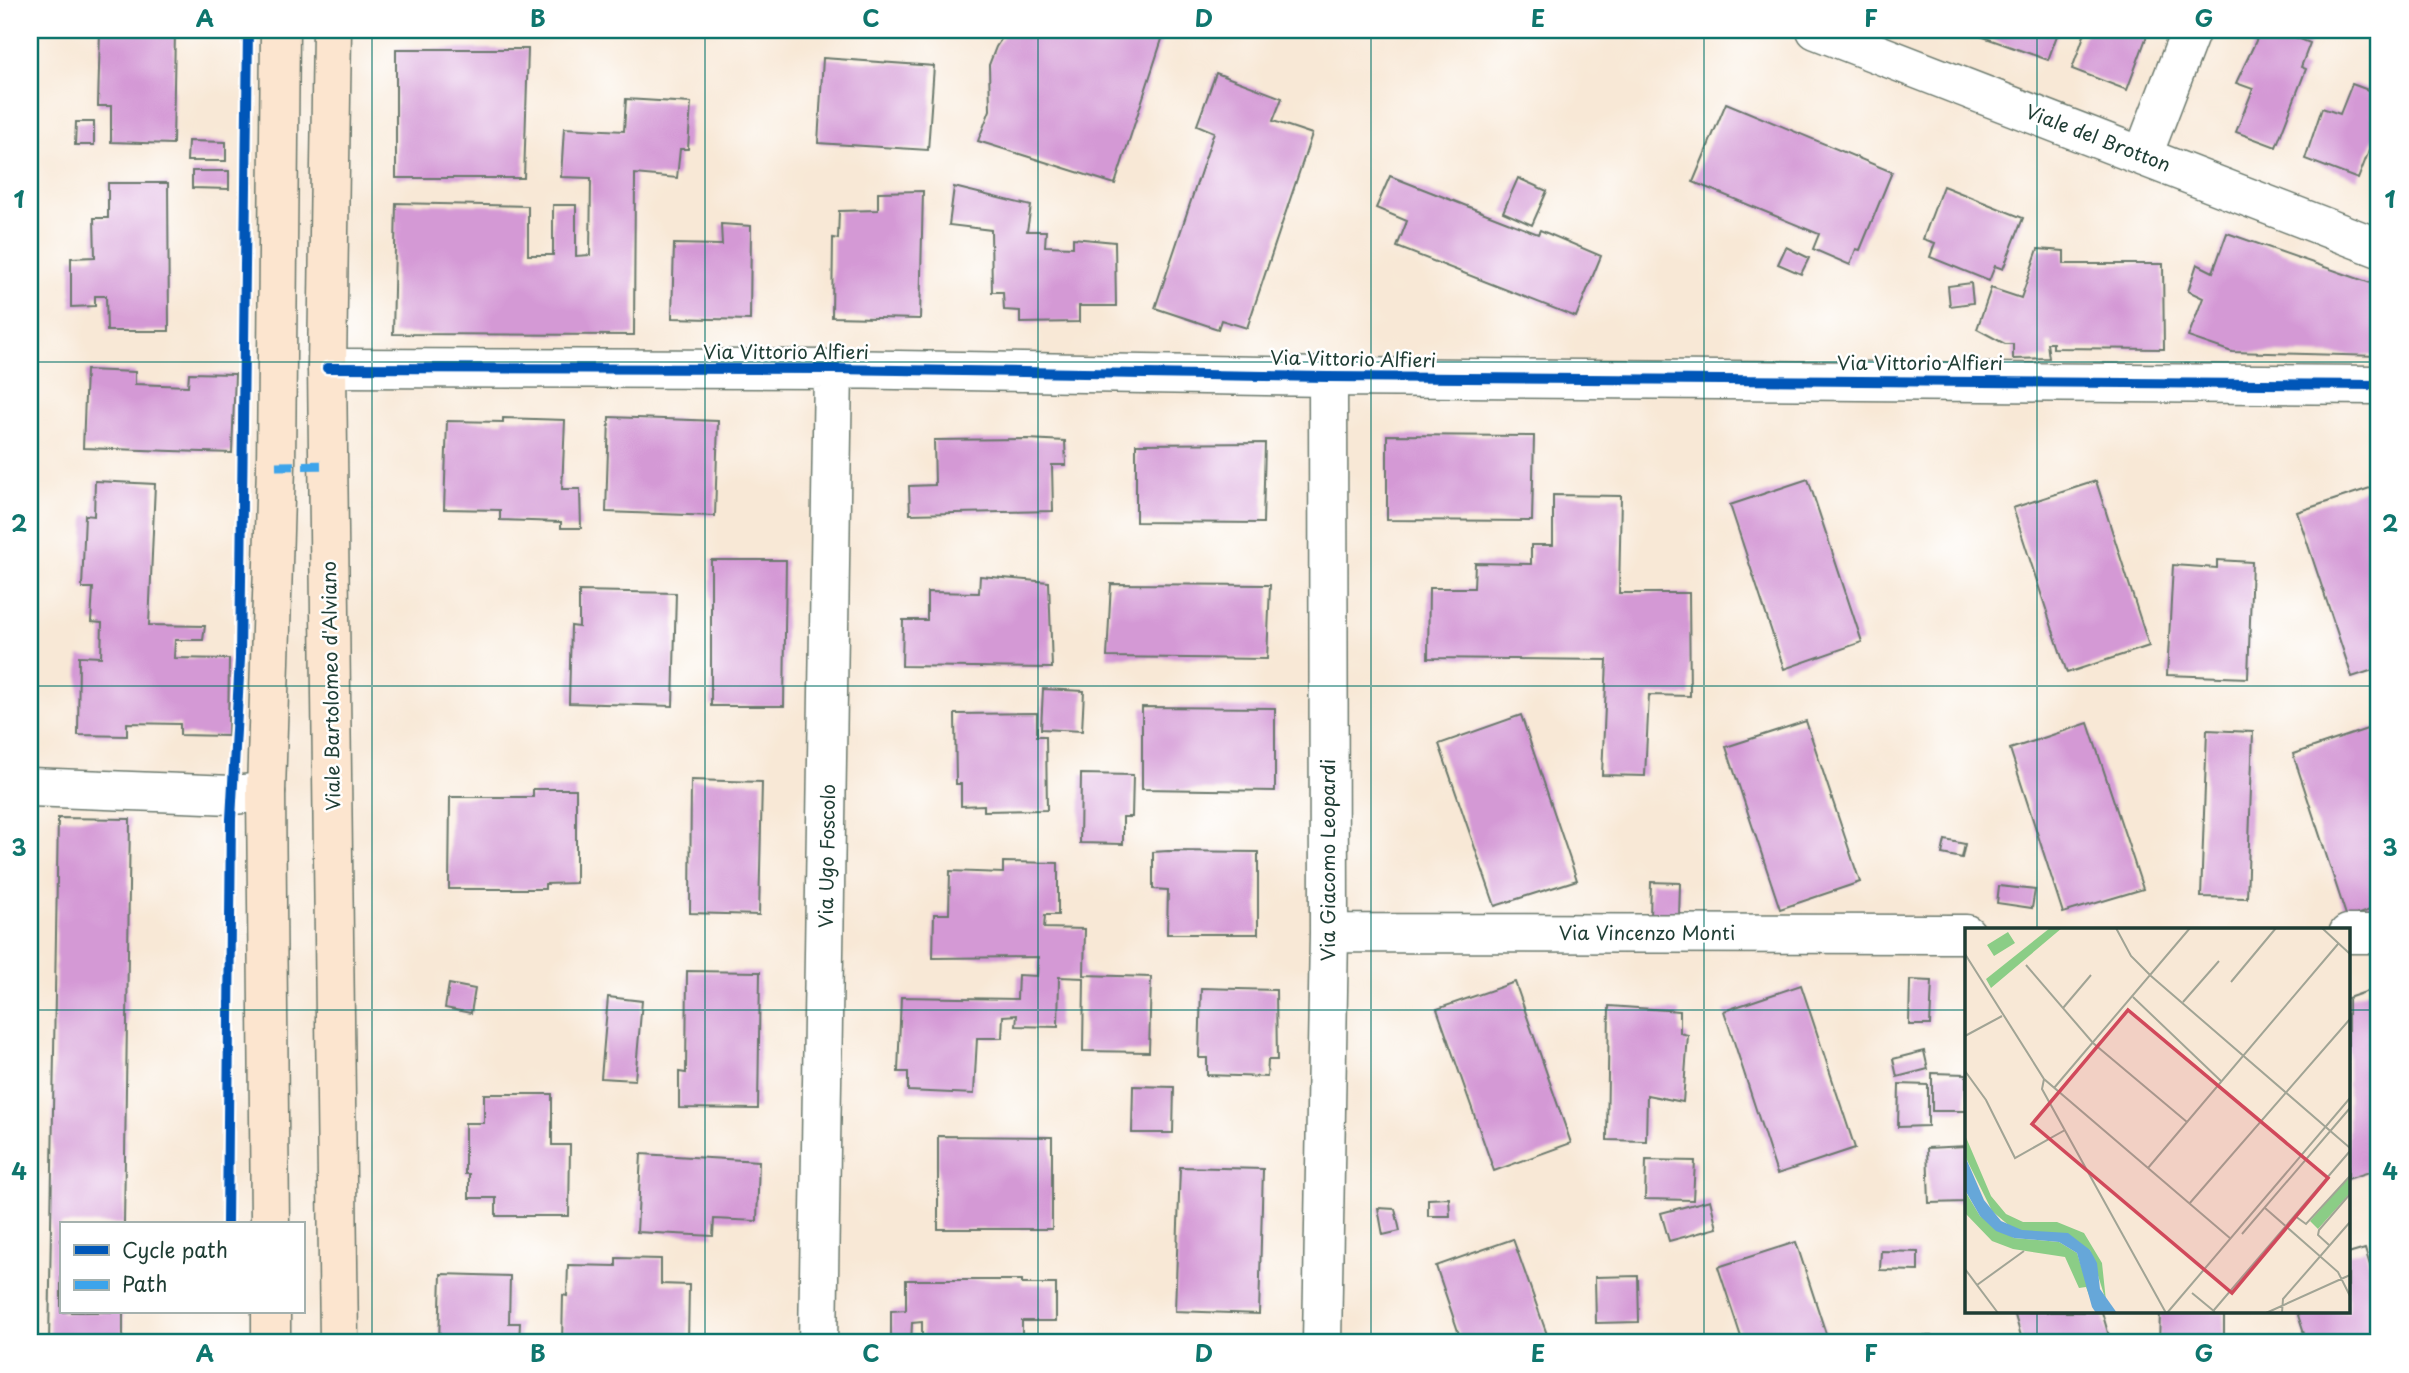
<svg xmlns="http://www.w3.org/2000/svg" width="2409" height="1373" viewBox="0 0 2409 1373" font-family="'Playpen Sans',sans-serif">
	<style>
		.building { fill: #d499d5 }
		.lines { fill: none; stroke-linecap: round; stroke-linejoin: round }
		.street-casing { stroke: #6b796d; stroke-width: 41 }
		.secondary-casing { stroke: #6b796d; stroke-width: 41 }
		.street { stroke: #fff; stroke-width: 38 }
		.secondary { stroke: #fce5cf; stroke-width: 38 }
		.quiet { stroke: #3da4eb; stroke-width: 9; stroke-dasharray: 18 9; stroke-linecap: butt }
		.cycleway-casing { stroke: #fff; stroke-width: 15 }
		.cycleway { stroke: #0057b8; stroke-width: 10 }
		.grid { fill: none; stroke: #0f766e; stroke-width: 2; stroke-opacity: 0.55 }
		.labels { text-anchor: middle; stroke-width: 5; stroke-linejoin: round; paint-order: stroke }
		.street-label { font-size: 19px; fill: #1f3d34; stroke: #fff }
		.inset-road { fill: none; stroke: #a1a495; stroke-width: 2 }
		.view { fill: #d1495b; fill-opacity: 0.15; stroke: #d1495b; stroke-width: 3.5 }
		.inset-edge { fill: none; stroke: #1f3d34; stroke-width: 3.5 }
		.neatline { fill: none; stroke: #0f766e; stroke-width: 2.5 }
		.grid-label { font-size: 23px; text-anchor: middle; font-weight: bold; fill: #0f766e }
	</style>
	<rect width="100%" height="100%" fill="#fff"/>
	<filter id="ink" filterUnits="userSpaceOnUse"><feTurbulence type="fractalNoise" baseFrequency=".0143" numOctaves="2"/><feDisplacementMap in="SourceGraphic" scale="14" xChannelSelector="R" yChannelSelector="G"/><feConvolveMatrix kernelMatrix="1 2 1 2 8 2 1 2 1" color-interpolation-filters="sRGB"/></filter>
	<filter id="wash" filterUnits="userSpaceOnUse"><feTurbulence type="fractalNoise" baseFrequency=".00686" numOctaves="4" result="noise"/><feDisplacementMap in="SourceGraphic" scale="28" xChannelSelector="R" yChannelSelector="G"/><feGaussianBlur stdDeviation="1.57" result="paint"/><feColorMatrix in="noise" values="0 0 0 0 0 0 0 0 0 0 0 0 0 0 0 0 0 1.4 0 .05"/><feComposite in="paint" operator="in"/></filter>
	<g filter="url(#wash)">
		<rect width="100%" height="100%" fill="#f8e8d6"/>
		<g id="blocks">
			<!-- building -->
			<path class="building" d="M100,30H175L173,144L111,142V106H98Z
				M1007,30H1152L1164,33L1115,184L978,141L990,110L989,65L996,47Z
				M1982,30H2059L2048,60L1980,36Z
				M2086,30H2149L2127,90L2072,69Z
				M2261,30H2278L2310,43L2301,67L2306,69L2276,147L2236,132L2253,89L2236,83Z
				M396,49H528L524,178H396Z
				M823,58L934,66L928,150L818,143Z
				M1216,73L1282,98L1273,121L1312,134L1247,328L1221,320L1218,329L1155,308L1214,132L1197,125Z
				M2352,84L2379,94V125L2358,179L2305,159L2322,108L2340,114Z
				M626,99L691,103L688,149H680L677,178L635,174L634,335L393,334L396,203L528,206V255H553V205H576V256L590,255L591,178L561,177L564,128L624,131Z
				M1726,103L1892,172L1860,250L1856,249L1850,265L1813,249L1819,234L1693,182Z
				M76,122H94V145H75Z
				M188,141L226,142V161H187Z
				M192,171H229V189L192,188Z
				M1390,176L1538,234L1540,230L1601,256L1576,317L1397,247L1407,221L1376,208Z
				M1518,178L1547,191L1532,225L1503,212Z
				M108,183H168L169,331H107L106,296H95V306L71,307V258L95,257L94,218H108Z
				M1943,186L2023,218L2003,269L1995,266L1989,281L1930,257L1935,243L1923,239Z
				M954,187L1031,206L1027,231H1046L1045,246L1073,247V238L1115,242L1116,306H1079V322L1020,323V311L1004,310L1003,292H992L991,230L949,225Z
				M923,191L920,319L832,317L833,238L838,239L839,211L878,210V192Z
				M721,224L751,226L750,320L672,318L674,244L722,245Z
				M2227,233L2379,286V356L2232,352L2188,337L2203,298L2188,291L2197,264L2213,272Z
				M1786,247L1809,258L1801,274L1778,264Z
				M2038,249L2064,251V264H2163L2164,349L2053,348V343H2047L2049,358L2013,359V344H2005L1977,329L1991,288L2021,298Z
				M1971,283L1973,303L1950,306L1948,286Z
				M86,370L135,372V384L188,386L189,373L235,374L232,453L83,448Z
				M609,417L718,421L715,516L606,512Z
				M503,418L565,420L562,489H580L581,528H561V522L500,520V510L444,509L447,421L503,422Z
				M1387,435L1534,436L1532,521L1387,520Z
				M1028,439L1065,441L1066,465H1052L1053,511L910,514L909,486L935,485L934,440Z
				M1265,443L1263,523L1136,522V444Z
				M1808,479L1862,642L1784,669L1730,505Z
				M95,481L155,484L149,625L205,626L203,640H175L174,658L229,659L228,736L180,735V724L127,723V736L78,735L79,656L101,657L102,623L91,622L93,588H82L85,515L94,516Z
				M2096,481L2149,646L2067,673L2013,508Z
				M2376,486L2379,496V668L2352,677L2297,512Z
				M1553,495L1621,496L1619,593H1689L1690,696L1649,695L1645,776L1602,775L1607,660L1428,658L1429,588H1474L1475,563L1531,564V545H1553Z
				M711,560H786L784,706H711Z
				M2217,560L2252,562L2248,678L2167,675L2173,565L2217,568Z
				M980,576L1049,582L1052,668L902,666L903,620H927V592L979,593Z
				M1111,584L1270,585L1267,659L1107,657Z
				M579,591L676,593L673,706L569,703L571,626L579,627Z
				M1043,689L1084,691L1082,731L1041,729Z
				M1142,707L1275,708V791L1142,789Z
				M1037,713V736H1046L1047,810L984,811V805L961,806V784H956L955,714Z
				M1521,715L1577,880L1495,906L1439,744Z
				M1806,721L1860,882L1780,909L1726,747Z
				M2088,723L2143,889L2063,913L2010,749Z
				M2373,727L2379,745V907L2347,918L2293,754Z
				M2207,730L2253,732L2247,898L2201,897Z
				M1081,774L1133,775L1132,817H1123V844L1080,843Z
				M691,780L762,782L759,915L690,913Z
				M533,789H576V883L545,884V889H449L450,797H533Z
				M58,818L130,819L124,1224H61V1312H123V1343H49Z
				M1945,840L1965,844L1962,858L1942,854Z
				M1168,851L1258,852V934H1167L1168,890L1153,889V852Z
				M1003,862L1058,863V915H1045L1044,928L1085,929L1084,975L1151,977L1149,1052L1083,1051L1084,978L1059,977L1058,1027L1016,1026L1017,1015L1003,1016L1002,1038H977L974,1094L908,1091V1072H898L901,997L1017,999L1018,975L1037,976L1038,957L933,958L934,914H949L950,871L1003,873Z
				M1651,882L1680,883L1679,919L1650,918Z
				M1999,886L2035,890L2032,908L1997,903Z
				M687,971L760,972L758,1109L679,1108V1072L686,1073Z
				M1910,980L1932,981L1930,1025H1909Z
				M1515,982L1571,1143L1494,1171L1437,1009Z
				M449,984L475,989L471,1013L445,1008Z
				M1801,985L1855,1148L1777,1174L1724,1011Z
				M1201,988L1276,990L1277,1060H1268L1267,1077L1207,1075V1058H1199Z
				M2368,991L2379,1025V1169L2348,1179V998Z
				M608,997L642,1001L635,1080L601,1078Z
				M1609,1006L1680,1011V1033L1688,1035L1683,1102L1647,1095L1646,1141L1607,1140Z
				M1924,1051L1928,1069L1897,1077L1893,1059Z
				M1932,1073L1966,1074V1111H1932Z
				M1899,1084L1928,1085V1126L1898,1127Z
				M1133,1086L1174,1087L1173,1133H1132Z
				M484,1094H552V1145H570L569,1216H496V1198H469V1174H465V1123H484Z
				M938,1136L1052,1137V1229H938Z
				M1966,1146V1202L1929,1203L1927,1148Z
				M641,1154L759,1161L757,1221L714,1219L713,1236L637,1232Z
				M1646,1160L1695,1161L1693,1200L1645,1199Z
				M1180,1167L1263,1169L1259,1314L1175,1311Z
				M1449,1198L1450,1216H1428V1199Z
				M1710,1200L1717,1228L1669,1241L1661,1213Z
				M1378,1208L1395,1209L1400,1231L1383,1235Z
				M1513,1239L1550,1343H1462L1436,1266Z
				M1796,1242L1829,1343H1743L1718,1267Z
				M2365,1249L2379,1295V1343H2307L2297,1312H2348V1254Z
				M1881,1251L1918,1252V1271L1880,1270Z
				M616,1258L661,1259V1284L689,1285L688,1343H562L563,1295L567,1296L568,1265L616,1266Z
				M441,1274L510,1276L509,1323H520L519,1343H439Z
				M1638,1276L1639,1322L1596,1323L1595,1277Z
				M906,1280H1022V1284H1056V1321H1022V1343H922V1322L912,1323L911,1343H891V1311L906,1310Z
				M2014,1312H2102L2111,1343H2023Z
				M2160,1312H2224V1343H2159Z
				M1891,1336H1931V1343H1892Z
				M1036,1339H1079V1343H1036Z"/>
		</g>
	</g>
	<g filter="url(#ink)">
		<use href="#blocks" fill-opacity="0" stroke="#6b796d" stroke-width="2"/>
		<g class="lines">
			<defs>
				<path id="street" d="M1816,30L2379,248
					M2143,155L2191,30
					M327,368L833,369L1328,377L2379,385
					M30,787L232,795L266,792
					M1329,933L1966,934
					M2348,934H2379
					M818,1343L833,369
					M1322,1343L1329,933L1328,377"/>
				<path id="secondary" d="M332,30L327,368L339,1343
					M270,1224L266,792L276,466L280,30
					M271,1312V1343"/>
			</defs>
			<!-- street casing -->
			<use href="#street" class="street-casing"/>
			<!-- secondary casing -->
			<use href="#secondary" class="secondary-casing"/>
			<!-- street -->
			<use href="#street" class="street"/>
			<!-- secondary -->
			<use href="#secondary" class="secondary"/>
			<!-- quiet -->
			<path class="quiet" d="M276,466L328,465"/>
			<defs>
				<path id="cycleway" d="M327,368L833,369L1328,377L2379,385
					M227,1224L231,819L240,659L248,30"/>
			</defs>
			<!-- cycleway casing -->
			<use href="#cycleway" class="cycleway-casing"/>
			<!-- cycleway -->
			<use href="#cycleway" class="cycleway"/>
		</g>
	</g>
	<!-- grid -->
	<path class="grid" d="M372,30V1343M705,30V1343M1038,30V1343M1371,30V1343M1704,30V1343M2037,30V930M30,362H2379M30,686H2379M30,1010H1966M2348,1010H2379M2037,1312V1343"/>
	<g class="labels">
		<!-- street labels -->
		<g class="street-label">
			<text transform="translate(2098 138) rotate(21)" y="7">Viale del Brotton</text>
			<text x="786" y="359">Via Vittorio Alfieri</text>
			<text transform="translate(1353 359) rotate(1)" y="7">Via Vittorio Alfieri</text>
			<text x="1920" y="370">Via Vittorio Alfieri</text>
			<text transform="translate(331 686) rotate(-91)" y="7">Viale Bartolomeo d'Alviano</text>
			<text transform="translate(827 856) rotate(-89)" y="7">Via Ugo Foscolo</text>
			<text transform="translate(1328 860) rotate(-90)" y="7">Via Giacomo Leopardi</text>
			<text x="1647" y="940">Via Vincenzo Monti</text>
		</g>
	</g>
	<!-- overview -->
	<g transform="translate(1965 928)">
		<rect width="385" height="385" fill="#f8e8d6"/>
		<path d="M85,0H97L26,60L21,51ZM43,4L50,15L29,28L22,17ZM0,207L26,268L41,286L58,294H92L119,305L137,335L141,373L125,322L47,300L27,283L0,228ZM385,248V265L353,301L345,293ZM0,263L15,288L49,310L94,314L112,325L131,385L121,359L114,360L100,329L48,321L27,313L0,285Z" fill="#8bcd86"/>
		<path d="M0,228L19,272L36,293L57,302L103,305L125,322L132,335L135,361L152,385H131L127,379L112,325L94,314L49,310L31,303L15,288L0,262Z" fill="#66a7d9"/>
		<path class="inset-road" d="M151,0L166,28L186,48L385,220M357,0L385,26M0,26L79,151L266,311M61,37L128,115L222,194M266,54L311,0M168,69L257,154M218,74L254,33M98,80L126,47M0,108L37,88M0,143L21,172L50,230L100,202M79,151L77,161L201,385M89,160L225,0M183,240L373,16M224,276L385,91M300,280L373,344L385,368M330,288L341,296L385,248M277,306L385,180M364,317L353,307L354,302L385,266M0,341L33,385M12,357L59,323M227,365L250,384M249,382L385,223M202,385L385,170M301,385L385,347M317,385L318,371L385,294"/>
		<path class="view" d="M163,82L363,250L267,365L67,196Z"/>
		<rect width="385" height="385" class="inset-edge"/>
	</g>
	<!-- margin -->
	<rect width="2409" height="1373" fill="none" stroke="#fff" stroke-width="77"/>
	<!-- legend -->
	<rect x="60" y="1222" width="245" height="91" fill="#ffffff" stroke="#a5b1ae" stroke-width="2"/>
	<rect x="74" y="1245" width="35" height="10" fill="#0057b8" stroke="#a5b1ae" stroke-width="2"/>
	<text x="122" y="1258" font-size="21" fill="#1f3d34">Cycle path</text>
	<rect x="74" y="1280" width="35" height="10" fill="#3da4eb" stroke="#a5b1ae" stroke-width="2"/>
	<text x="122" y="1292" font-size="21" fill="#1f3d34">Path</text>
	<rect x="38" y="38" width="2332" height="1296" class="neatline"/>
	<g class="grid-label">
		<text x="205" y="27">A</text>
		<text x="538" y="27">B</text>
		<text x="871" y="27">C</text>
		<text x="1204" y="27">D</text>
		<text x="1538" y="27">E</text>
		<text x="1871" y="27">F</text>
		<text x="2204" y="27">G</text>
		<text x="19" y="208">1</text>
		<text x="2390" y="208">1</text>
		<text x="19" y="532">2</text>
		<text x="2390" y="532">2</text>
		<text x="19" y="856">3</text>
		<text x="2390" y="856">3</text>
		<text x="19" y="1180">4</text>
		<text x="2390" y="1180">4</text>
		<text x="205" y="1362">A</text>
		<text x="538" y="1362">B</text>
		<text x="871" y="1362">C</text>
		<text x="1204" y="1362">D</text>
		<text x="1538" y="1362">E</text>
		<text x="1871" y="1362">F</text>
		<text x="2204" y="1362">G</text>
	</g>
</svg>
